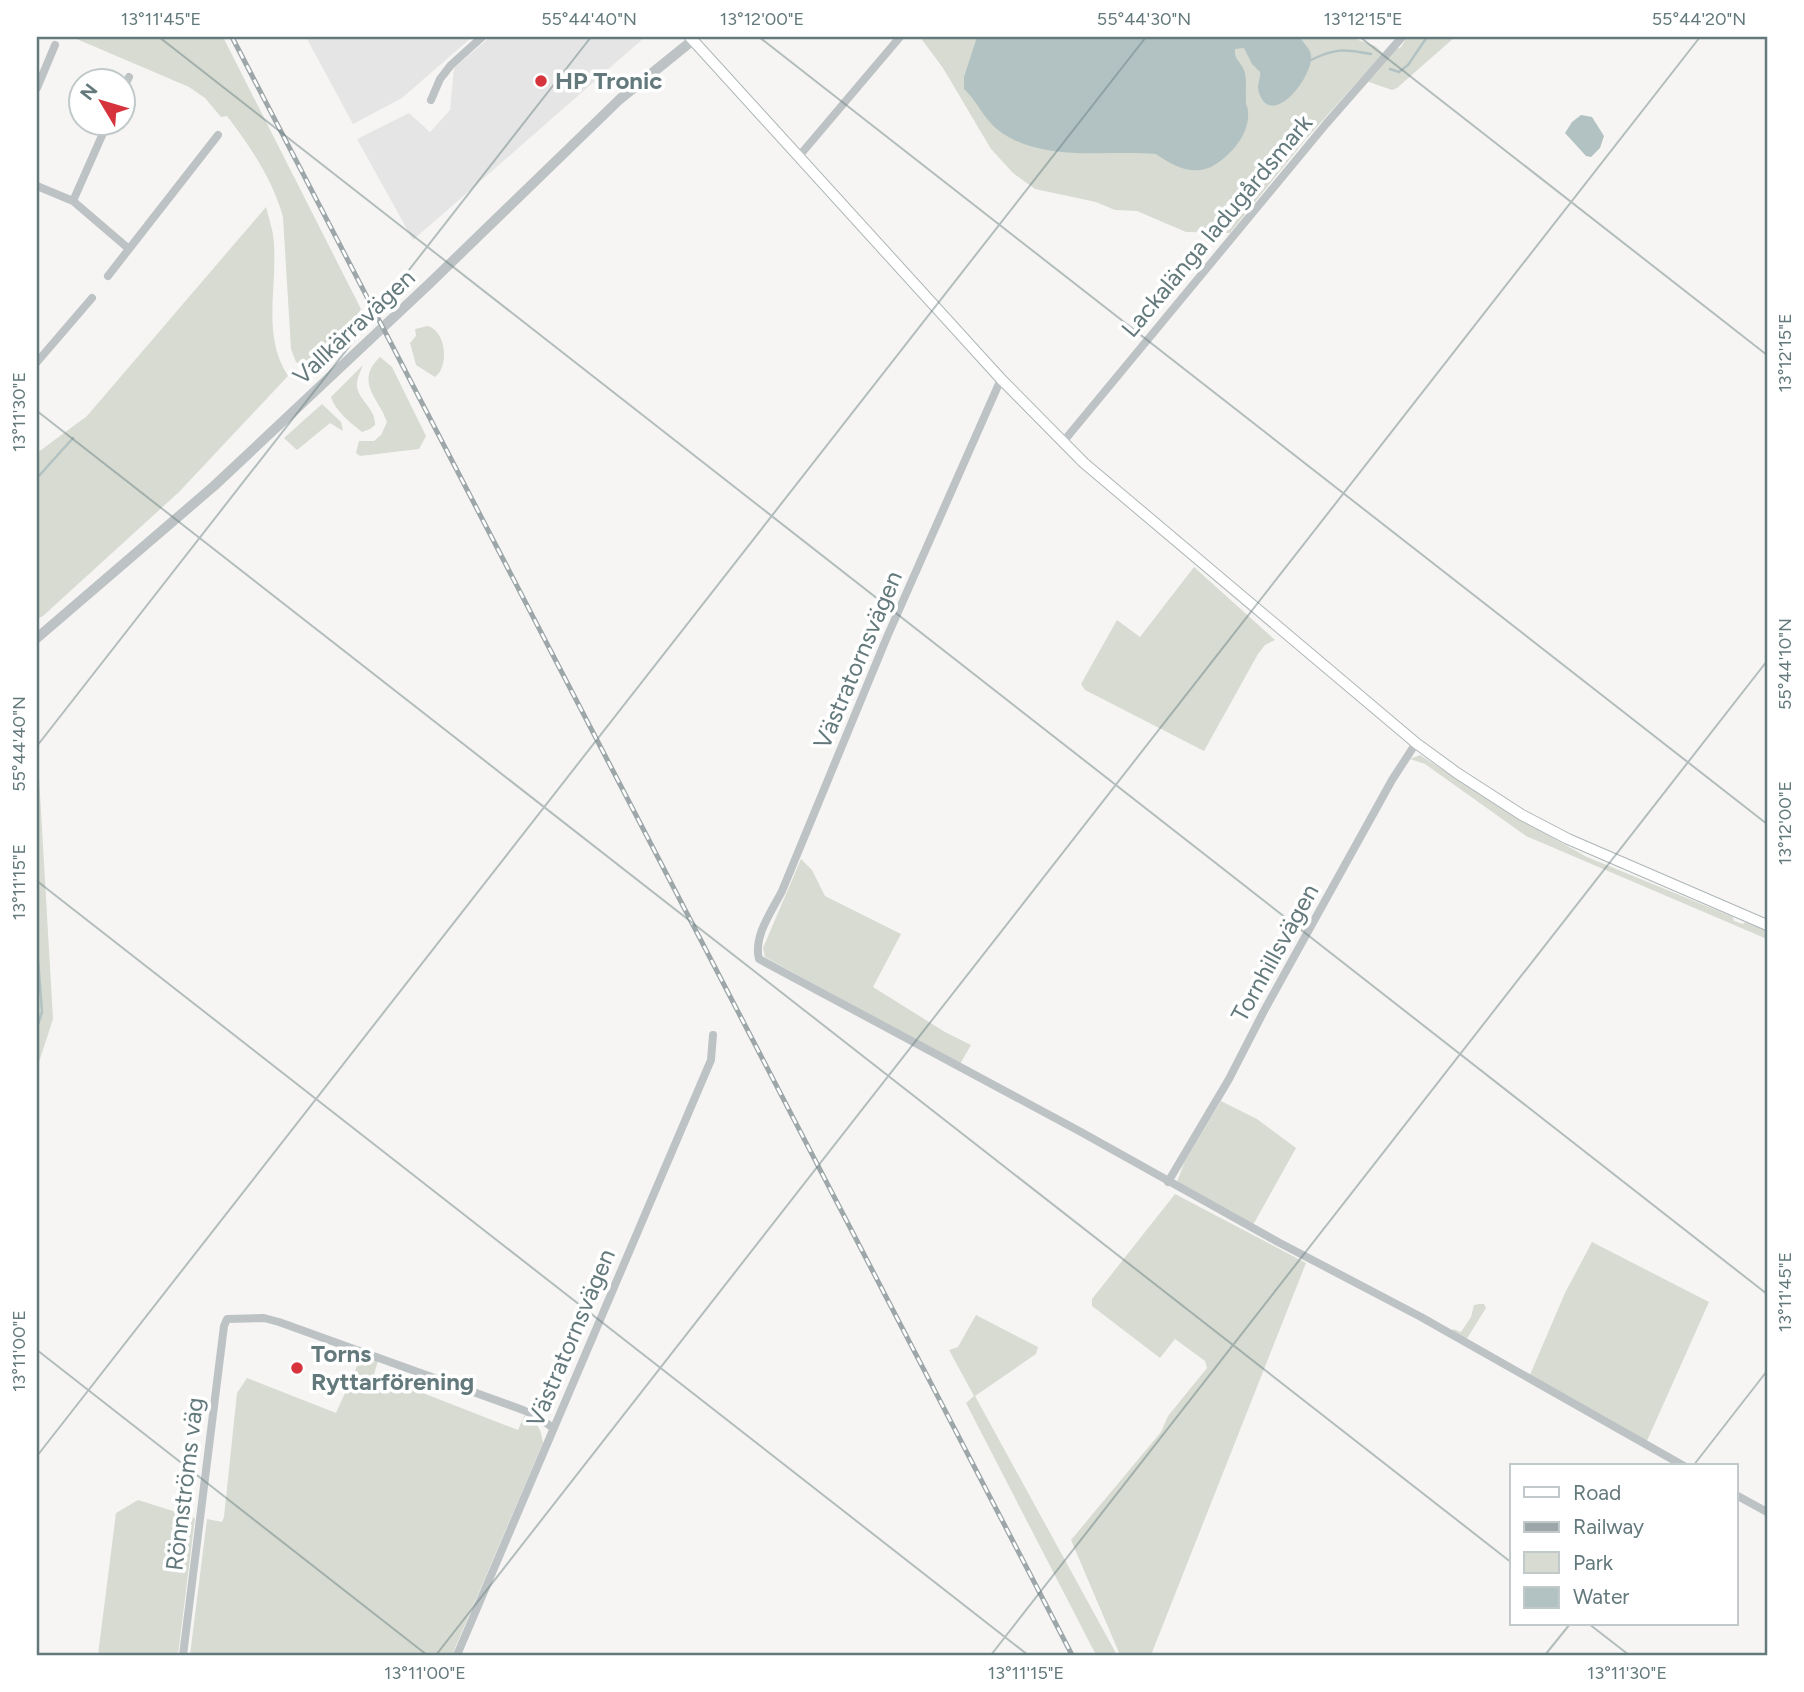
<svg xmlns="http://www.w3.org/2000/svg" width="1804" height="1692" viewBox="0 0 1804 1692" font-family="Figtree,sans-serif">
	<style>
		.built { fill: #e4e5e4 }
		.green { fill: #d7dbd2 }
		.water { fill: #b2c2c2 }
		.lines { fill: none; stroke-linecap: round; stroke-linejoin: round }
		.stream { stroke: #b2c2c2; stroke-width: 2.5 }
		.secondary-casing { stroke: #adb6b7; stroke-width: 12 }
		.minor { stroke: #bdc3c4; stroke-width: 8 }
		.tertiary { stroke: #bdc3c4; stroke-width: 10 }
		.secondary { stroke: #fff; stroke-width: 10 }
		.rail-casing { stroke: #9da7a9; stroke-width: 5 }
		.rail { stroke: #fff; stroke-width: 2.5; stroke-dasharray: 8; stroke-linecap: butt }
		.ticks { fill: none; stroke: #63797c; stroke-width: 2; stroke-opacity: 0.45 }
		.poi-dot { fill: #d6333c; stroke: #fff; stroke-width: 2.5 }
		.labels { text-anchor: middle; stroke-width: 7; stroke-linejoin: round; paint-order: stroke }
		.poi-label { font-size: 24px; font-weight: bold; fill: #63797c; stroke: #fff; text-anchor: start }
		.street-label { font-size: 24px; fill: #63797c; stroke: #fff }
		.neatline { fill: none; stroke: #63797c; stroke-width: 2.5 }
		.ticks-label { font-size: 18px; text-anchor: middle; fill: #63797c }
	</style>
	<rect width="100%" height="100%" fill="#f6f5f3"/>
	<!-- built -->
	<path class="built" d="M306,37H472L402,98L353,124Z
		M490,37H645L413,240L357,139L409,113L430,132L450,110L454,68Z"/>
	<!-- green -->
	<path class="green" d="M72,37H223L361,309C352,334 323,351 304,366L296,362L291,349L283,217C273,180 250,146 227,116L221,117L205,98L189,87Z
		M920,37H1350L1375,46L1383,53L1306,139L1230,233L1186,232L1137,211L1115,210L1096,202L1035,189L1013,173L991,149L943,68Z
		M1407,37H1455L1397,88L1392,90L1369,82L1367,79L1396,49L1401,47Z
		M266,207C269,219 274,233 274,245C277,290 262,336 288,376L179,492L43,616L37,619V453L87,416Z
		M428,326C443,331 447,353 442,367C441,371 438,374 435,377L416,365L410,343L416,336L415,329Z
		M380,357L392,367L426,436L419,449L360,456L356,453L359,441H374L381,435L387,422C379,398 354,382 380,357Z
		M363,365C361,370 358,376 357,382C355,399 376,407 375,425L370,429L362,432C351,423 335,411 331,397Z
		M322,404L341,422L343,431L330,423L297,450L284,438Z
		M1194,567L1275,640L1265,645L1258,654L1204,751L1085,690L1081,684L1117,620L1140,637Z
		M37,742L53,1019L37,1068Z
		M1420,755L1510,814L1587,857L1733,917L1734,921L1743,924L1745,922L1767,931V939L1526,836L1425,764L1410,759Z
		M801,859L812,870L825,896L901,934L873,987L945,1032L971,1045L960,1064L765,957L763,948Z
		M1221,1101L1257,1119L1296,1148L1253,1225L1177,1182L1184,1163Z
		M1175,1194L1306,1263L1151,1655H1120L1071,1540L1161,1432L1168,1416L1207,1368L1205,1361L1175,1339L1160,1358L1092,1306V1299Z
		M1592,1242L1709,1302L1646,1443L1529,1377L1565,1293Z
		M1479,1304H1484L1486,1308L1466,1340L1452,1332L1453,1329L1461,1332L1471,1317L1474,1305Z
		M976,1315L1038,1347L1036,1354L975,1396L1117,1655H1096L966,1403L974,1396L949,1350L958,1347Z
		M362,1355L378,1361L374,1374L518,1430L524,1416C538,1423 541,1428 543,1443L452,1655H190L207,1519L222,1522L224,1517L237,1393L247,1378L336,1413Z
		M138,1500L195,1518L178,1655H98L116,1513Z"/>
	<!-- water -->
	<path class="water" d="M977,37H1300C1303,43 1310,48 1311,55C1314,76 1272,130 1259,93C1256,85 1261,79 1260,72L1252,64L1244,48L1235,49C1234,59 1239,60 1243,68C1248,77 1245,90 1246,100C1246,109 1247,102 1248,111C1250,133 1233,153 1216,164C1195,178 1173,166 1156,154C1105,150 1041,163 998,130C983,118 978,102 964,89V77Z
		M1581,115L1592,117L1604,136L1600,148L1591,157L1586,156L1565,133L1572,122Z"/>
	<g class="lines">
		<!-- stream -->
		<path class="stream" d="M1311,60C1335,48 1344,49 1371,54
			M1390,69L1399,72L1408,65L1427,37
			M37,478L73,438
			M37,947L42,1012L37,1027"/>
		<defs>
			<path id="secondary" d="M690,37L1001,379L1084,463L1416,743L1457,773L1522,815L1568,839L1767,925"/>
		</defs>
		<!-- secondary casing -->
		<use href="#secondary" class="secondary-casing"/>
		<!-- minor -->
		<path class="minor" d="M37,88L55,45
			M122,91L129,77
			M431,100L440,79L451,65L482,37
			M800,155L900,37
			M37,186L73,201L129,249L218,135
			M73,201L108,122
			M108,276L129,249
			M37,362L92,298
			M1001,379L887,637L782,891C772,911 753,936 759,959L1081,1132L1278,1242L1421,1317L1684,1466
			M1063,442L1326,124L1402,37
			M1168,1182L1229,1079L1265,1009L1392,780L1416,743
			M1736,1495L1767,1512
			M183,1655L224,1326L227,1319L264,1318L279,1322L523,1410L538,1417L553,1428
			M457,1655L711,1060L713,1035"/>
		<!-- tertiary -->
		<path class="tertiary" d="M37,638L214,486L429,284L620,99L693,40"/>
		<!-- secondary -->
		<use href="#secondary" class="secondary"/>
		<defs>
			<path id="rail" d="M232,37L1072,1655"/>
		</defs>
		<!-- rail casing -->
		<use href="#rail" class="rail-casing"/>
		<!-- rail -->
		<use href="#rail" class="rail"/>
	</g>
	<!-- ticks -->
	<path class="ticks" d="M159,37L1767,1294M759,37L1767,824M1360,37L1767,355M37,411L1512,1563M37,746L591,37M37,881L1028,1655M37,1350L427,1655M37,1456L1146,37M1693,1466L1767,1371M1589,1624L1629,1655M436,1655L1700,37M991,1655L1767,661M1545,1655L1570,1624"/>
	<!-- markers -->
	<g class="poi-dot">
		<circle cx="541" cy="81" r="7"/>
		<circle cx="297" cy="1368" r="7"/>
	</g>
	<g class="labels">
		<!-- poi labels -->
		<g class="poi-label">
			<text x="555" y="89">HP Tronic</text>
			<text x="311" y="1362">Torns<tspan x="311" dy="28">Ryttarförening</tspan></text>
		</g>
		<!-- street labels -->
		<g class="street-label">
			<text transform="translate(1217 226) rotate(-50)" y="8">Lackalänga ladugårdsmark</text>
			<text transform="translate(354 327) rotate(-43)" y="8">Vallkärravägen</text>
			<text transform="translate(858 660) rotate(-67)" y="8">Västratornsvägen</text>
			<text transform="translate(1275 953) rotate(-61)" y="8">Tornhillsvägen</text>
			<text transform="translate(571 1338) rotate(-67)" y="8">Västratornsvägen</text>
			<text transform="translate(185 1484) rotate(-83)" y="8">Rönnströms väg</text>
		</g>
	</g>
	<!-- border -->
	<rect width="1804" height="1692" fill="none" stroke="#ffffff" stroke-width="77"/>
	<!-- legend -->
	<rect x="1510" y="1464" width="228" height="161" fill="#ffffff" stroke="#c1c9cb" stroke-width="2"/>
	<rect x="1524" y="1487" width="35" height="10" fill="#ffffff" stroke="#c1c9cb" stroke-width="2"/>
	<text x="1573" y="1500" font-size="21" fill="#63797c">Road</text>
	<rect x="1524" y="1522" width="35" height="10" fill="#9da7a9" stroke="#c1c9cb" stroke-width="2"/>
	<text x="1573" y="1534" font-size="21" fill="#63797c">Railway</text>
	<rect x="1524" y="1552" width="35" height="21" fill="#d7dbd2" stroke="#c1c9cb" stroke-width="2"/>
	<text x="1573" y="1570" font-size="21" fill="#63797c">Park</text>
	<rect x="1524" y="1587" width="35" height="21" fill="#b2c2c2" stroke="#c1c9cb" stroke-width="2"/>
	<text x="1573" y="1604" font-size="21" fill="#63797c">Water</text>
	<!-- north arrow -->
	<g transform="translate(102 102) rotate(308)"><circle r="33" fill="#ffffff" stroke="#c1c9cb" stroke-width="2"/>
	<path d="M0-5L12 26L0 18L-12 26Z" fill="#d6333c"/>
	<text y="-10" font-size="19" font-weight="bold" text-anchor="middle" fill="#63797c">N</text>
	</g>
	<rect x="38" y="38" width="1728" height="1616" class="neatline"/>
	<g class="ticks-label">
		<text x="161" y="25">13°11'45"E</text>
		<text x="589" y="25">55°44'40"N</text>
		<text x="762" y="25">13°12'00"E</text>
		<text x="1144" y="25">55°44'30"N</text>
		<text x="1363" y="25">13°12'15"E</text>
		<text x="1699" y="25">55°44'20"N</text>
		<text transform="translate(1785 353) rotate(-90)" y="6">13°12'15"E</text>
		<text transform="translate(19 412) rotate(-90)" y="6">13°11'30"E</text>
		<text transform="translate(1785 664) rotate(-90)" y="6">55°44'10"N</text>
		<text transform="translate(19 744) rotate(-90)" y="6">55°44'40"N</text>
		<text transform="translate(1785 823) rotate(-90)" y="6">13°12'00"E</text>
		<text transform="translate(19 882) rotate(-90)" y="6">13°11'15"E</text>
		<text transform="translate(1785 1292) rotate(-90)" y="6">13°11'45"E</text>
		<text transform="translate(19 1351) rotate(-90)" y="6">13°11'00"E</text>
		<text x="425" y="1679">13°11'00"E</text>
		<text x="1026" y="1679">13°11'15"E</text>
		<text x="1627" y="1679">13°11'30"E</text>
	</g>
</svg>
